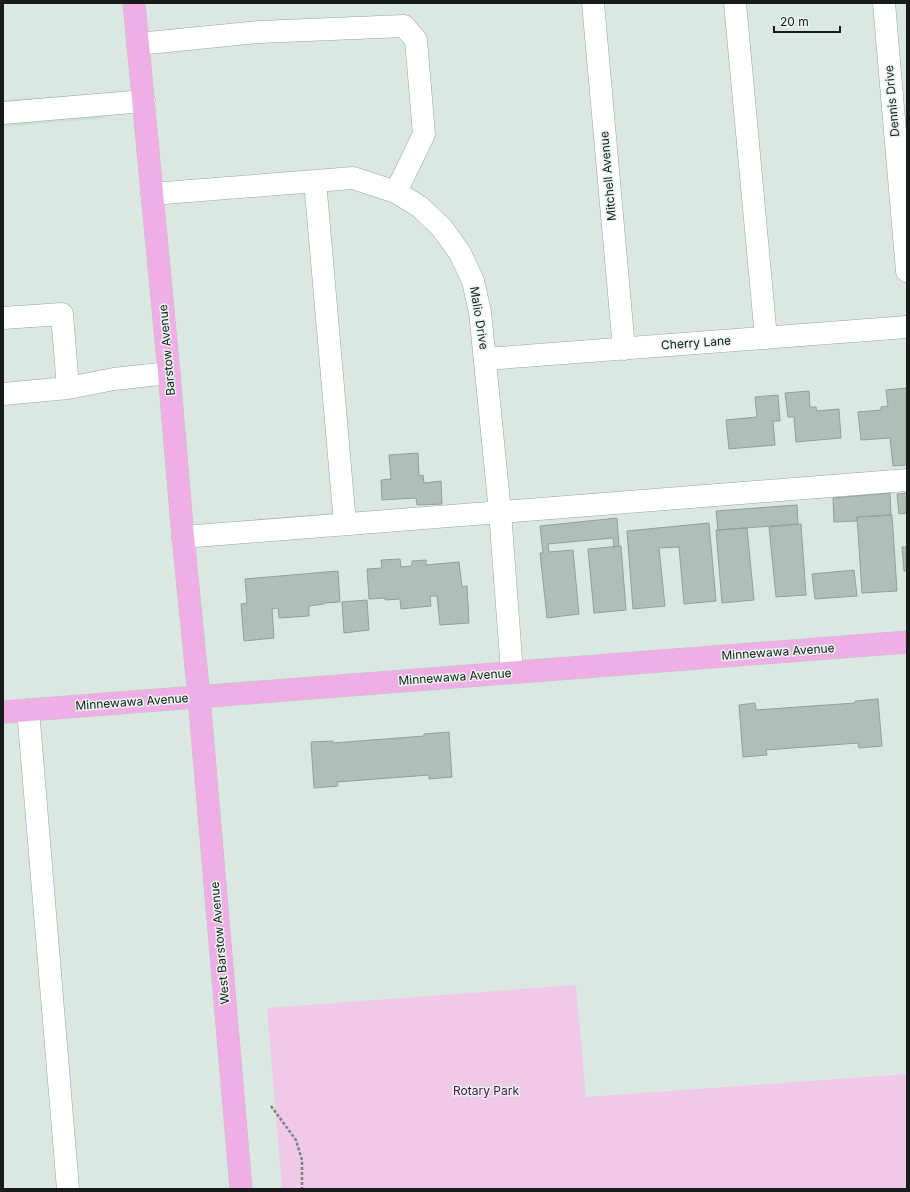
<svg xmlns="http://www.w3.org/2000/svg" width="910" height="1192" viewBox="0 0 910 1192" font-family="Inter,sans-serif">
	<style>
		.built { fill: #cadfd4 }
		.green { fill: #f0c9e9 }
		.building { fill: #b1bdb7; stroke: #949f99 }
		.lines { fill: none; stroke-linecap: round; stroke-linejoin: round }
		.minor-casing { stroke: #98a49e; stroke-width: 23 }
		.major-casing { stroke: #c3c4c3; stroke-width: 23 }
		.path { stroke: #7a827e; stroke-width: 2.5; stroke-dasharray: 3 2; stroke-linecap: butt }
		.minor { stroke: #fff; stroke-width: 22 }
		.major { stroke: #efaee6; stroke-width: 22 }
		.labels { text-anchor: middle; stroke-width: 3; stroke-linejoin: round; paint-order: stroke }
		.street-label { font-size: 12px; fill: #171b19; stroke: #e8f5ee }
		.park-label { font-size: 12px; fill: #4b0f45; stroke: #e8f5ee }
	</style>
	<rect width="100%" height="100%" fill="#dbe8e1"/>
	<!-- built -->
	<path class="built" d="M103,93L105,118L3,127V100Z"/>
	<!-- green -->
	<path class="green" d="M576,985L586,1097L907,1074V1189H282L267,1008Z"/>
	<!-- building -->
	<path class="building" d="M907,388V465L893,466L890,438L861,440L858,412L881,410V407L888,406L886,390Z
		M809,391L810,407H816L817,411L839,409L841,438L796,442L794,417H788L785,393Z
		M778,395L780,421H773L775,445L729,449L726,420L757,417L755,397Z
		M418,453L419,476L423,475L424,483L441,481L442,504L417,505L416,498L382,500L381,480L391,479L389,455Z
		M890,493L891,515L857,517V521L834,522L833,498Z
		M907,493V513L899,514L897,494Z
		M797,505L798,524L718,530L716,511Z
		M892,515L897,591L862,593L857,517Z
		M617,518L619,546L614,547L613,538L548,544L549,552L573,550L579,614L547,618L540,553H543L540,526Z
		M709,523L716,601L684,604L679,547L659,548L665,606L633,609L627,531Z
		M801,524L806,595L776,597L769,527Z
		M747,528L754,600L722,603L716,530Z
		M621,546L626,610L594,613L588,549Z
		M902,547H907V571H904Z
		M400,559L401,567L412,566V561L426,560V565L459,562L462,587L467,586L469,623L440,625L437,596H430L431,606L401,609L400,599L385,600V598L369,599L367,569L382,568L381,560Z
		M854,570L857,596L815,599L812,574Z
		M338,571L340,602L324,603V604L309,606V616L279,618L278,608L272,609L274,638L244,641L241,604L247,603L245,579Z
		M367,600L369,630L344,633L342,602Z
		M878,699L882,746L859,748L858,743L766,750L767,755L743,757L739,705L755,703L756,710L855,703V701Z
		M449,732L452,777L429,779V775L337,782L338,786L314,788L311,742L333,741V743L424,736V734Z"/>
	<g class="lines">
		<defs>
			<path id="minor" d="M593,3L624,349
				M735,3L766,338
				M884,3L907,271
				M138,44L259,32L404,26L416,40L424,134L396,192
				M3,113L144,101
				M315,181L345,524
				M152,194L353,178L396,192L420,207L442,228L460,253L473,281L480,312L500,512L512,672
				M3,318L62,314L68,388
				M486,359L907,327
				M3,394L68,388L114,379L169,373
				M183,537L907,480
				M28,710L68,1189"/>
			<path id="major" d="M134,3L169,373L183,537L199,697L241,1189
				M3,712L907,642"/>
		</defs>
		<!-- minor casing -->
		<use href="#minor" class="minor-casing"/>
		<!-- major casing -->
		<use href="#major" class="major-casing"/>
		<!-- path -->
		<path class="path" d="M271,1106L296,1140L302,1160V1189"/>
		<!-- minor -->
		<use href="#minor" class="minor"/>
		<!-- major -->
		<use href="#major" class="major"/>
	</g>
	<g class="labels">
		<!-- street labels -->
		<g class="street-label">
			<text transform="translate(892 101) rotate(-95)" y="4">Dennis Drive</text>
			<text transform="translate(608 176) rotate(-95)" y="4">Mitchell Avenue</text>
			<text transform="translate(479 318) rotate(81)" y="4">Malio Drive</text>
			<text transform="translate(696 343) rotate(-4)" y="4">Cherry Lane</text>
			<text transform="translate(167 350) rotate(-95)" y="4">Barstow Avenue</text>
			<text transform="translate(778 652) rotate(-4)" y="4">Minnewawa Avenue</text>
			<text transform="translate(455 677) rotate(-4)" y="4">Minnewawa Avenue</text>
			<text transform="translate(132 702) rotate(-4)" y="4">Minnewawa Avenue</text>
			<text transform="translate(220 943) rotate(-95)" y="4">West Barstow Avenue</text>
		</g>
		<!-- park labels -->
		<g class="park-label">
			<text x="486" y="1095">Rotary Park</text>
		</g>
	</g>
	<!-- border -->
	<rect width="910" height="1192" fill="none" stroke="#171b19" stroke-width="8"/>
	<!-- scale -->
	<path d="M774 26v6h66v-6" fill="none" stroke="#171b19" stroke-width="2"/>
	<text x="780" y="26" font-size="12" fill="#171b19" stroke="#e8f5ee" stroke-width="3" paint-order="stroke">20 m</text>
</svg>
